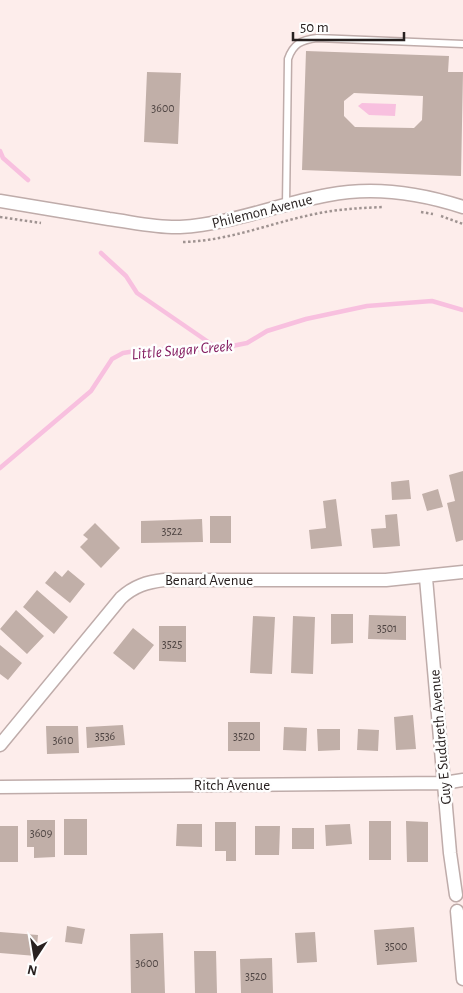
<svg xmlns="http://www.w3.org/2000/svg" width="463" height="993" viewBox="0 0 463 993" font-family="'Alegreya Sans',sans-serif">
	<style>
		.water { fill: #f8c0df }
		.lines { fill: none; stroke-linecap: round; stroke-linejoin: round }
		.stream { stroke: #f8c0df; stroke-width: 4.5 }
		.building { fill: #c1afa8; fill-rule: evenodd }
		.service-casing { stroke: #bfacaa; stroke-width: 9 }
		.minor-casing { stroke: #bfacaa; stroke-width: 15 }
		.path { stroke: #9f9391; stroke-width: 2.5; stroke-dasharray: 2.5 2.5; stroke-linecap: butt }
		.service { stroke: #fff; stroke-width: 6 }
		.minor { stroke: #fff; stroke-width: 12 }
		.labels { text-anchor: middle; stroke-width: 5; stroke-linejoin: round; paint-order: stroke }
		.number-label { font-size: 12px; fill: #4e4442 }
		.street-label { font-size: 15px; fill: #282120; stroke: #fefefe }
		.water-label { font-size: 16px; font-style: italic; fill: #821a5f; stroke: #fefefe }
	</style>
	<rect width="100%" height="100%" fill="#fdedeb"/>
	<!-- water -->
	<path class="water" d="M362,103L396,104L395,116L369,115L358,106Z"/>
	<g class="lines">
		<!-- stream -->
		<path class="stream" d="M0,151L3,158L28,180
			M101,253L126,276L137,293L217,348
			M0,468L91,391L112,359L123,353L142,350L217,349L247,343L267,331L306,319L367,306L432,301L463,310"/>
	</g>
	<!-- building -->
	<path class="building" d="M306,51L449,56L448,72H463L461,176L302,170ZM354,93L423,96L422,120L414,128L355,127L344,116V101Z
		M147,72L181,73L178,144L144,142Z
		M463,471V540L456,542L447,503L455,501L449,475Z
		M409,480L411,499L392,500L391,482Z
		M438,489L443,507L427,511L422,494Z
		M336,499L342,546L311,549L309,530L326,528L323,501Z
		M397,514L400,546L373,548L371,529L386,528L385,515Z
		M210,516H231V543H210Z
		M202,519L203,542L141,543V521Z
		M95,523L120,548L101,568L80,547L88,539L83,535Z
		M68,570L85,584L70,603L45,583L55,571L62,577Z
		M37,590L68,617L54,634L23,607Z
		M16,610L44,636L27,654L0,629Z
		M331,614H353V643L331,644Z
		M369,615L406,616V640L368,639Z
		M253,616L275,617L272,674L250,673Z
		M293,616L315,617L313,674L291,673Z
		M159,626H186V662L159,661Z
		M133,628L154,645L134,670L113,653Z
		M0,645L22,663L8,680L0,674Z
		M413,715L416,749L396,750L394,717Z
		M228,722H260V751H228Z
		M123,725L125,745L87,748L86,727Z
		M46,726H78L79,753L47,754Z
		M284,727L307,728L306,751L283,750Z
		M317,729H340V750L318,751Z
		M358,729L379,730L378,751L357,750Z
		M64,819H87V855H64Z
		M27,820H55V857L34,858V847H27Z
		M369,821H391V860H369Z
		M406,821L428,822V862H407Z
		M215,822H236V861H226V851H215Z
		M177,824H202V847L176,846Z
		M350,824L352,844L326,846L325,825Z
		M0,826H18V862H0Z
		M255,826H280L279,855H255Z
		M292,828H314V849H292Z
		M67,926L85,929L82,944L65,942Z
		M414,927L417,962L377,965L374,930Z
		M0,932L38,935L36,956L0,953Z
		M315,932L317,962L297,963L295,933Z
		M163,933L165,993H131L130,934Z
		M194,951H216L217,993H195Z
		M272,958L273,993H241L240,959Z"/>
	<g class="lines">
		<defs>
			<path id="service" d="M286,205L288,59C293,44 301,40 317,38L463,44"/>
			<path id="minor" d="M0,201C36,207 73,213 109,219C132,222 157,228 180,227C232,224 278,204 328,195C373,186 420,193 463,207
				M426,578L450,853L456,895
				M0,745L121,598C134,586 147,582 164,580H386L463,572
				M0,787L444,783L463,780
				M457,911L463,979"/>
		</defs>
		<!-- service casing -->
		<use href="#service" class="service-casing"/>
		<!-- minor casing -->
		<use href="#minor" class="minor-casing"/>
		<!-- path -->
		<path class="path" d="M421,212L433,214
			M441,216L463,224
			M0,217L41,223
			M183,242C229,241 270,223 315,214C338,209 360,208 384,207"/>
		<!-- service -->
		<use href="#service" class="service"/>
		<!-- minor -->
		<use href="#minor" class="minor"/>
	</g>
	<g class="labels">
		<!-- number labels -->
		<g class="number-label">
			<text x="163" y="112">3600</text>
			<text x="172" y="535">3522</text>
			<text x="387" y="632">3501</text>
			<text x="172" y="648">3525</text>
			<text x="105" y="740">3536</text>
			<text x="244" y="740">3520</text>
			<text x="63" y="744">3610</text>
			<text x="41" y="837">3609</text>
			<text x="396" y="950">3500</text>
			<text x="147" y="967">3600</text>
			<text x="256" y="980">3520</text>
		</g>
		<!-- street labels -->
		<g class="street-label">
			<text transform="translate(262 211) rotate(-14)" y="5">Philemon Avenue</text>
			<text x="209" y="585">Benard Avenue</text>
			<text transform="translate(440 737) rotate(-95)" y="5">Guy E Suddreth Avenue</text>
			<text x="232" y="790">Ritch Avenue</text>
		</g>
		<!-- water labels -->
		<g class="water-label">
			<text transform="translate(182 349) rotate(-5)" y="6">Little Sugar Creek</text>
		</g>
	</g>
	<!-- north arrow -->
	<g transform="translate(35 958) rotate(192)" stroke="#fefefe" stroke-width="4" paint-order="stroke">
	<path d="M0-4L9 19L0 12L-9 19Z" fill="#282120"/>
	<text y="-8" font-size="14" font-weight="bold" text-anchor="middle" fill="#282120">N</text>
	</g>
	<!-- scale -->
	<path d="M293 32v8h111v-8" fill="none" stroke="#282120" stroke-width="2.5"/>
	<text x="300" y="32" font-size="15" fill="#282120" stroke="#fefefe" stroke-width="4" paint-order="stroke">50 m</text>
</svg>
